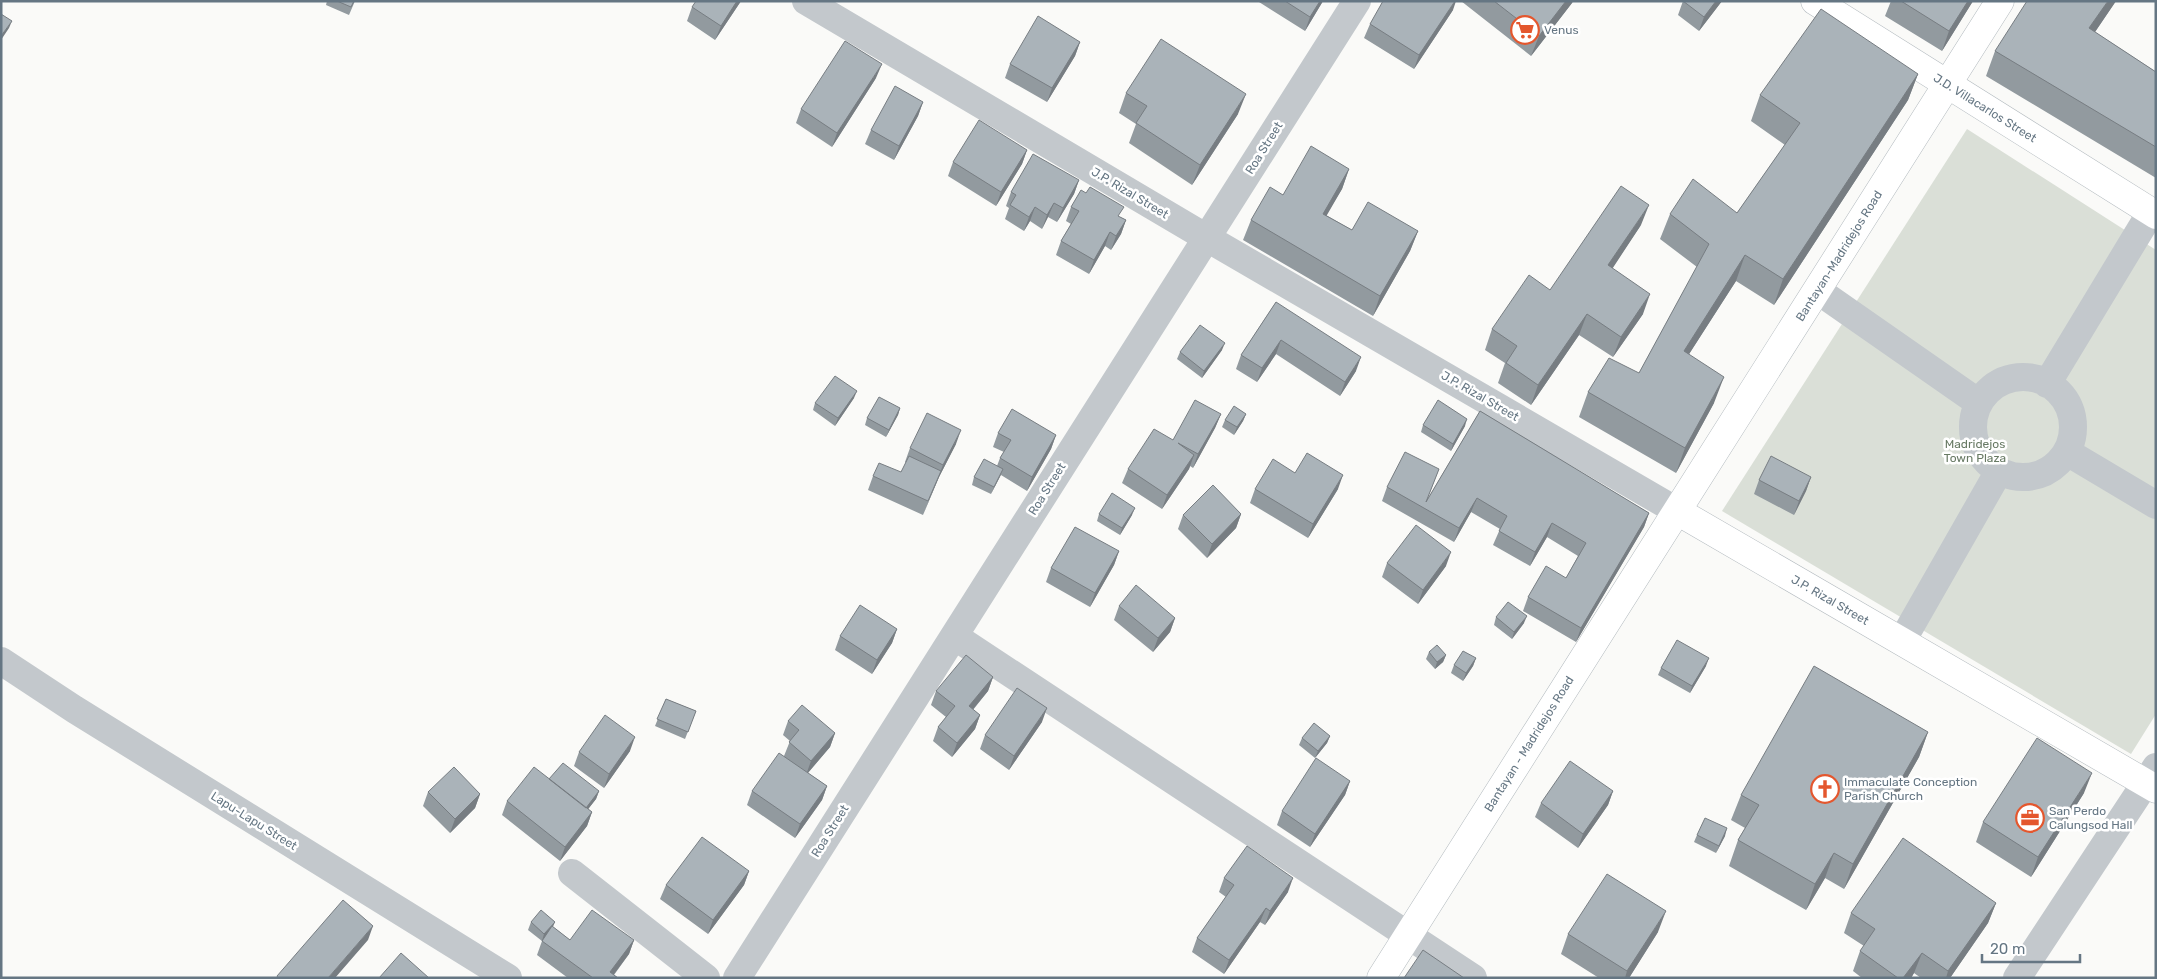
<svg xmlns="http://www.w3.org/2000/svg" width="2157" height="979" viewBox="0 0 2157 979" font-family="Rubik,sans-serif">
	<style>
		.green { fill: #dadfd7 }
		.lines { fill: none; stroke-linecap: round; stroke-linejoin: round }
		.secondary-casing { stroke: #b3babf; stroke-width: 29 }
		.street { stroke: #c3c8cc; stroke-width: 28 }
		.secondary { stroke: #fff; stroke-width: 28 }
		.wall { fill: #929a9f }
		.shaded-wall { fill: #777d82 }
		.building { fill: #aab3b9; stroke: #777d82 }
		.labels { text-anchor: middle; stroke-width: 5; stroke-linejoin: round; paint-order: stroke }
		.poi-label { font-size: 12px; fill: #657683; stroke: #fff; text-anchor: start }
		.street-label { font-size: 12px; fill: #657683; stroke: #fff }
		.park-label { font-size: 12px; fill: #687a64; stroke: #fff }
	</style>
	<rect width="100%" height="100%" fill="#fafaf8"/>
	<!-- green -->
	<path class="green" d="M1967,129L2156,250V714L2131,754L1722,511Z"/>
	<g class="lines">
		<defs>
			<path id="secondary" d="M1815,1L2156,215
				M1677,511L2156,789
				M1381,978L2000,1"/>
		</defs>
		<!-- secondary casing -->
		<use href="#secondary" class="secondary-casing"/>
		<!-- street -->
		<path class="street" d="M806,1L1207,238L1677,511
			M1817,290L1979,403
			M1973 427a50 50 0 1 1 100 0a50 50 0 1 1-100 0Z
			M2047,384L2151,212
			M2067,452L2156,505
			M954,636L1473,978
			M1902,641L1999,471
			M1,661L74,709L508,978
			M572,873L706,978
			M737,978L1357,1
			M2017,978L2156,767"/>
		<!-- secondary -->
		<use href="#secondary" class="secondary"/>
	</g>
	<!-- wall -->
	<path class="wall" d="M327,1H355L349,15L326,5Z
		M741,1L715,40L687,21L692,7Z
		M1259,1H1323L1305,31L1259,2Z
		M1461,1H1573L1572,3L1531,56Z
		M1683,1H1722L1699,31L1678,15Z
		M1891,1H1973L1942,51L1885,16Z
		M2116,1L2095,32L2156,72V178L1986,76L1995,51Z
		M1453,10L1414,69L1364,38L1370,24Z
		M1080,42L1075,56L1047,102L1005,78L1010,64Z
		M1918,74L1908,100L1774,305L1736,281L1689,354L1714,403L1676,473L1579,417L1588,392L1639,373L1697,267L1660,239L1670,214L1737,213L1785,145L1751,121L1760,95Z
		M876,78L832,147L796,123L801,109Z
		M1126,93L1238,114L1192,185L1129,143L1136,124L1119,113Z
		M923,102L918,116L894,160L865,144L871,130Z
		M1027,150L1022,164L996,206L948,176L953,162Z
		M1349,169L1342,189L1326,215L1352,230L1418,231L1410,251L1373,316L1243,240L1251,220L1283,195Z
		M1079,180L1074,194L1057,222L1048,217L1042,229L1030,221L1024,231L1005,219L1009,208L1006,206L1011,192Z
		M1071,207L1120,217L1126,220L1121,234L1111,250L1105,246L1089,274L1056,255L1061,241L1071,224L1066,221Z
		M1641,225L1612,268L1643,314L1613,357L1579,335L1531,405L1498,383L1505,363L1485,350L1492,329L1550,290Z
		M1276,302L1356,371L1340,396L1276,354L1257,382L1236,369L1241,355Z
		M1222,350L1202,378L1177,359L1180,352Z
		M854,398L835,426L813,410L815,403Z
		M900,408L898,415L886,437L865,425L867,418Z
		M1480,411L1649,513L1644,527L1576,642L1523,611L1528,597L1566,578L1578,556L1547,537L1530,566L1493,545L1500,529L1471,512L1454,542L1382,501L1387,487L1439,469L1427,500Z
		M1221,414L1215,428L1193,468L1190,466L1189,469L1162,509L1122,483L1128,469L1173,440Z
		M1246,414L1243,421L1234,435L1222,427L1225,420Z
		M1423,425L1465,426L1451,451L1421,432Z
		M998,433L1056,435L1051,449L1027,491L1001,475L991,494L972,485L974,477L997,466L1000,458L1004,452L993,447Z
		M956,444L939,477L923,515L868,490L873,476L901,472L906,463L905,462L910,448Z
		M1295,473L1338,489L1308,538L1250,503L1255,489Z
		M1811,477L1806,491L1794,515L1754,494L1759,480Z
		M1099,514L1132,515L1120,535L1097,521Z
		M1241,514L1236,528L1207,558L1178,529L1183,515Z
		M1119,551L1114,565L1090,607L1046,582L1051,568Z
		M1387,563L1446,566L1418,604L1382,577Z
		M1119,606L1175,618L1170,632L1153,652L1114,620Z
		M1496,617L1524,623L1512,639L1494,625Z
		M897,629L892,643L872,674L835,650L840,636Z
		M1429,652L1446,655L1443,662L1435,669L1426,659Z
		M1476,658L1473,666L1463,681L1451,673L1454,665Z
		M1706,666L1690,693L1658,675L1661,668Z
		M993,677L988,691L973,710L980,715L975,729L952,757L933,741L938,727L946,717L931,705L936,691Z
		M666,699L696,711L685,739L655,726Z
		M788,721L835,733L830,747L808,773L827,786L822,800L795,838L747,805L752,791L784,756L790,741L783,735Z
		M1042,722L1009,770L980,749L985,735Z
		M1928,732L1919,757L1844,889L1825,878L1806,910L1729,866L1738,840L1745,828L1731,820L1741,795Z
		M1330,736L1327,743L1315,758L1299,745L1302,738Z
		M630,751L604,788L574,766L579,752Z
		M549,779L599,791L596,799L588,809L592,812L587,826L560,861L502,815L507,801Z
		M1350,781L1345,795L1310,847L1277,825L1282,811Z
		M1613,791L1608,805L1578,848L1535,817L1541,803Z
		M428,792L480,794L475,808L450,833L423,806Z
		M2084,793L2031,877L1976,842L1983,822Z
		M1697,835L1725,836L1716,853L1694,842Z
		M749,871L744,885L708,934L660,899L666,885Z
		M1224,878L1288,892L1265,925L1260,922L1224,974L1192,952L1197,938L1226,897L1219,892Z
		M1996,903L1988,923L1950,978H1921L1914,973L1911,978H1862L1853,971L1860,951L1864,946L1844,933L1851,913Z
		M531,922L553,927L570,940H634L629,954L614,975L618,978H568L537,955L542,941L528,930Z
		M1658,932L1629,978H1599L1561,954L1568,934Z"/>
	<!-- shaded-wall -->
	<path class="shaded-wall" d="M737,1H741L715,40L721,26Z
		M1320,1H1323L1305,31L1310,17Z
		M1455,1H1456L1453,10L1414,69L1419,55Z
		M1566,1H1573L1572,3L1531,56L1539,36Z
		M1716,1H1722L1699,31L1704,17Z
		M1968,1H1973L1942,51L1949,31Z
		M2108,1H2116L2080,54L2089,28Z
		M12,21L9,28L1,40V36Z
		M1080,42L1075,56L1047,102L1052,88Z
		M882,64L876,78L832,147L837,133Z
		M1918,74L1908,100L1774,305L1783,279Z
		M1246,94L1238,114L1192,185L1200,165Z
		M923,102L918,116L894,160L899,146Z
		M1027,150L1022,164L996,206L1001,192Z
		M1349,169L1342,189L1316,234L1323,214Z
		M1079,180L1074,194L1057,222L1063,208Z
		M1054,203L1048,217L1042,229L1047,215Z
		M1649,205L1641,225L1601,286L1608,265Z
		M1035,207L1030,221L1024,231L1029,217Z
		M1126,220L1121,234L1111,250L1116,236Z
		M1418,231L1410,251L1373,316L1380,296Z
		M1110,232L1105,246L1089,274L1094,260Z
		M1745,255L1736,281L1675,376L1684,351Z
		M1650,294L1643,314L1613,357L1621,337Z
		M1587,314L1579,335L1531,405L1538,385Z
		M1281,340L1276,354L1257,382L1262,368Z
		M1225,343L1222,350L1202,378L1204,371Z
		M1361,357L1356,371L1340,396L1345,382Z
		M1724,377L1714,403L1676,473L1685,448Z
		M857,391L854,398L835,426L838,418Z
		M900,408L898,415L886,437L889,430Z
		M1221,414L1215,428L1193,468L1198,454Z
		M1246,414L1243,421L1234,435L1237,427Z
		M1467,419L1465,426L1451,451L1453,444Z
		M961,430L956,444L939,477L923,515L943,465Z
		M1056,435L1051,449L1027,491L1032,477Z
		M1194,455L1189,469L1162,509L1167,495Z
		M1003,469L1000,476L991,494L994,487Z
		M1343,475L1338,489L1308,538L1313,524Z
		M1811,477L1806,491L1794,515L1799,501Z
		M1477,498L1471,512L1454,542L1459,528Z
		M1135,508L1132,515L1120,535L1122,528Z
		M1649,513L1644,527L1576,642L1581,628Z
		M1241,514L1236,528L1207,558L1212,544Z
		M1552,523L1547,537L1530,566L1535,552Z
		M1119,551L1114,565L1090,607L1095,593Z
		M1451,552L1446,566L1418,604L1423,590Z
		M1527,616L1524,623L1512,639L1514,632Z
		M1175,618L1170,632L1153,652L1158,638Z
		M897,629L892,643L872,674L877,660Z
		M1446,655L1443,662L1435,669L1437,662Z
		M1476,658L1473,666L1463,681L1466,673Z
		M1709,658L1706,666L1690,693L1692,686Z
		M993,677L988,691L964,720L969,706Z
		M1047,708L1042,722L1009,770L1014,756Z
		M980,715L975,729L952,757L957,743Z
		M1928,732L1919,757L1844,889L1853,864Z
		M835,733L830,747L806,775L811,761Z
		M1330,736L1327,743L1315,758L1318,751Z
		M635,737L630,751L604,788L609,774Z
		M2092,773L2084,793L2031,877L2038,857Z
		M1350,781L1345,795L1310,847L1315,834Z
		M827,786L822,800L795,838L800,824Z
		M599,791L596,799L582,817L584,810Z
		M1613,791L1608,805L1578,848L1583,834Z
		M480,794L475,808L450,833L455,819Z
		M592,812L587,826L560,861L565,847Z
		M1727,828L1725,836L1716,853L1719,846Z
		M1834,853L1825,878L1806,910L1815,884Z
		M749,871L744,885L708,934L713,920Z
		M1293,878L1288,892L1265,925L1270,911Z
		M1996,903L1988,923L1950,978H1946L1948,971Z
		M1266,908L1260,922L1224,974L1229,960Z
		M1666,911L1658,932L1629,978H1625L1627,971Z
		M555,922L552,929L542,941L544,934Z
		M373,926L368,940L335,978H328Z
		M634,940L629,954L611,978L610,972Z
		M1922,953L1914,973L1911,978H1903Z"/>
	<!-- building -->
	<path class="building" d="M337,1H354L351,7Z
		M696,1H737L721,26L692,7Z
		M1285,1H1320L1310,17Z
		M1383,1H1455L1419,55L1370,24Z
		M1494,1H1566L1539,36Z
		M1683,1H1716L1704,17Z
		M1901,1H1968L1949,31Z
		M2027,1H2108L2089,28L2156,72V147L1995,51Z
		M1821,9L1918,74L1783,279L1745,255L1684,351L1724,377L1685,448L1588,392L1609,358L1639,373L1709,244L1670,214L1693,179L1737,213L1800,123L1760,95Z
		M1,14L12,21L1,36Z
		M1038,16L1080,42L1052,88L1010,64Z
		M1161,39L1246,94L1200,165L1136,123L1147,106L1126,93Z
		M845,41L882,64L837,133L801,109Z
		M895,86L923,102L899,146L871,130Z
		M979,120L1027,150L1001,192L953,162Z
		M1311,146L1349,169L1323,214L1352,230L1368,202L1418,231L1380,296L1251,220L1270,187L1283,195Z
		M1033,154L1079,180L1063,208L1054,203L1047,215L1035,207L1029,217L1010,205L1016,195L1011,192Z
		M1621,186L1649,205L1608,265L1650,294L1621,337L1587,314L1538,385L1506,363L1517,346L1492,329L1529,275L1550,290Z
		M1090,187L1124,207L1118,216L1126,220L1116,236L1110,232L1094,260L1061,241L1079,211L1071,207L1081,190L1086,193Z
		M1276,302L1361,357L1345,382L1281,340L1262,368L1241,355Z
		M1200,325L1225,343L1204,371L1180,352Z
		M835,376L857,391L838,418L815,403Z
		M879,397L900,408L889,430L867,418Z
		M1195,400L1221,414L1198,454L1178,443L1194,455L1167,495L1128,469L1154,429L1173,440Z
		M1438,400L1467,419L1453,444L1423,425Z
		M1234,406L1246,414L1237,427L1225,420Z
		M1012,409L1056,435L1032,477L1000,458L1011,440L998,433Z
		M1480,411L1649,513L1581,628L1528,597L1546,566L1566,578L1586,543L1552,523L1535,552L1499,531L1507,516L1477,498L1459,528L1387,487L1405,452L1439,469L1426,502Z
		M927,413L961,430L943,465L910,448Z
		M1307,453L1343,475L1313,524L1255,489L1273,459L1295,473Z
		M909,456L941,471L928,501L873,476L879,463L901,472Z
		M1771,456L1811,477L1799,501L1759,480Z
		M984,459L1003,469L994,487L974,477Z
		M1213,485L1241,514L1212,544L1183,515Z
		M1112,493L1135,508L1122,528L1099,514Z
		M1416,525L1451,552L1423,590L1387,563Z
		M1075,527L1119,551L1095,593L1051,568Z
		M1136,585L1175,618L1158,638L1119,606Z
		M1508,602L1527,616L1514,632L1496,617Z
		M860,605L897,629L877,660L840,636Z
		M1677,640L1709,658L1692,686L1661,668Z
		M1437,645L1446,655L1437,662L1429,652Z
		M1463,651L1476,658L1466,673L1454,665Z
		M966,655L993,677L969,706L980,715L957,743L938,727L955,706L936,691Z
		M1814,666L1928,732L1853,864L1834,853L1815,884L1738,840L1759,805L1741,795Z
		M1017,688L1047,708L1014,756L985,735Z
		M666,699L696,711L688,732L657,719Z
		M802,705L835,733L811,761L789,742L799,730L788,721Z
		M605,715L635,737L609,774L579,752Z
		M1314,723L1330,736L1318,751L1302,738Z
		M2037,738L2092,773L2038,857L1983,822Z
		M779,753L827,786L800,824L752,791Z
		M1316,758L1350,781L1315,834L1282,811Z
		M1570,761L1613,791L1583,834L1541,803Z
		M563,763L599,791L586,808L549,779Z
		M454,767L480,794L455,819L428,792Z
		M534,767L592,812L565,847L507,801Z
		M1705,818L1727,828L1719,846L1697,835Z
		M702,837L749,871L713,920L666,885Z
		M1903,838L1996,903L1948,971L1922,953L1903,978H1898L1860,951L1875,929L1851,913Z
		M1247,846L1293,878L1270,911L1266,908L1229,960L1197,938L1234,885L1224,878Z
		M1607,874L1666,911L1627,971L1568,934Z
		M343,900L373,926L328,978H278L277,976Z
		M541,910L555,922L544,934L531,922Z
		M592,910L634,940L610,972L618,978H593L542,941L552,926L570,940Z
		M1423,950L1464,978H1404Z
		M401,953L429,978H379Z"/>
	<!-- icons -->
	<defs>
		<symbol id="supermarket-ring" viewBox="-11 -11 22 22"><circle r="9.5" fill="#fff" stroke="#e4572e" stroke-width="1.5"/><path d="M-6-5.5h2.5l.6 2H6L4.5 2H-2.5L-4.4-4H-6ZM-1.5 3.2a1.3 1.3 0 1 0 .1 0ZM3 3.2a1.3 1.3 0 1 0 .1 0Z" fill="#e4572e"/></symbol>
		<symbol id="church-ring" viewBox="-11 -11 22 22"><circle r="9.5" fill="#fff" stroke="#e4572e" stroke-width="1.5"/><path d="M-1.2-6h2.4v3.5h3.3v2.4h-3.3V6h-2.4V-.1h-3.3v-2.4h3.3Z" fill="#e4572e"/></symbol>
		<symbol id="office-ring" viewBox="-11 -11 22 22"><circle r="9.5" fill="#fff" stroke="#e4572e" stroke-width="1.5"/><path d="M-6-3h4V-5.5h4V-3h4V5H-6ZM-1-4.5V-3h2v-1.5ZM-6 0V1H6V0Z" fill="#e4572e"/></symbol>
	</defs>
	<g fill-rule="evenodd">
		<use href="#supermarket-ring" x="1509" y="14" width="32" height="32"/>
		<use href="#church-ring" x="1809" y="773" width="32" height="32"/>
		<use href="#office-ring" x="2014" y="802" width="32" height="32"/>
	</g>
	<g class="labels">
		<!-- poi labels -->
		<g class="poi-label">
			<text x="1544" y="34">Venus</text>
			<text x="1844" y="786">Immaculate Conception<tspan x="1844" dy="14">Parish Church</tspan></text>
			<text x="2049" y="815">San Perdo<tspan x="2049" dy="14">Calungsod Hall</tspan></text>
		</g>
		<!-- street labels -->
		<g class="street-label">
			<text transform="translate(1985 108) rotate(32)" y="4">J.D. Villacarlos Street</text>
			<text transform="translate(1264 148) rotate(-58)" y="4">Roa Street</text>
			<text transform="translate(1130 193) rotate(31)" y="4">J.P. Rizal Street</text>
			<text transform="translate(1839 256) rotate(-58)" y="4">Bantayan-Madridejos Road</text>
			<text transform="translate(1480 396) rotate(30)" y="4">J.P. Rizal Street</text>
			<text transform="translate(1047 489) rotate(-58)" y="4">Roa Street</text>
			<text transform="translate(1830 600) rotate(30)" y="4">J.P. Rizal Street</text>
			<text transform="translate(1529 744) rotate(-58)" y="4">Bantayan - Madridejos Road</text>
			<text transform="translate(254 821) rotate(32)" y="4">Lapu-Lapu Street</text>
			<text transform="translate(830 831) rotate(-58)" y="4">Roa Street</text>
		</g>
		<!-- park labels -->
		<g class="park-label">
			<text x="1975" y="448">Madridejos<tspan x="1975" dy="14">Town Plaza</tspan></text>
		</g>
	</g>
	<!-- border -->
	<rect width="2157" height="979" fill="none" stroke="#657683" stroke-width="5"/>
	<!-- scale -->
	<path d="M1982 954v8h98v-8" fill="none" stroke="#657683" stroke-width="2.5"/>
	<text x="1990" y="954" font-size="15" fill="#657683" stroke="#ffffff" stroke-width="4" paint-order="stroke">20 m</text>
</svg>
